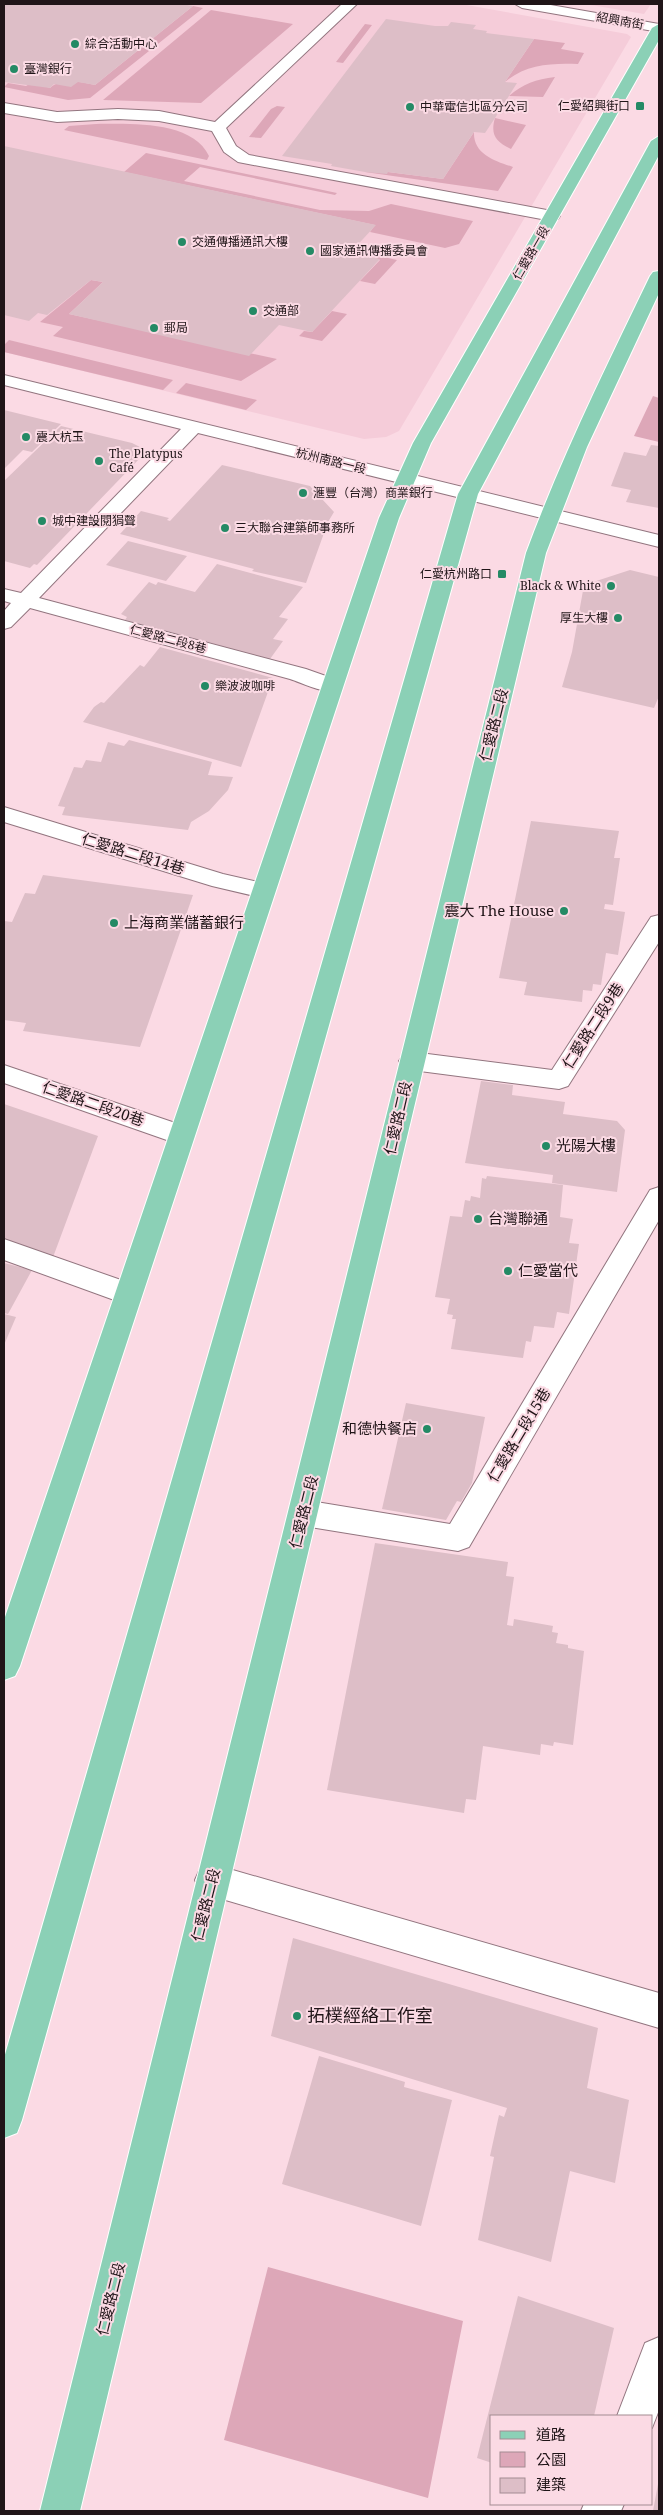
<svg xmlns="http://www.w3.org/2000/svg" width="663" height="2515" viewBox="0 0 663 2515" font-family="'Noto Serif','Noto Sans TC',serif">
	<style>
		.built { fill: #f5ccd9 }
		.green { fill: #dda7b8 }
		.building { fill: #ddbec7 }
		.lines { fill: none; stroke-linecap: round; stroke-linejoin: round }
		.minor-casing { stroke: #92757f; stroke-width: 2 }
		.major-casing { stroke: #fff; stroke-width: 2 }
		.minor { fill: #fff; fill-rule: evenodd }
		.major { fill: #8bd0b6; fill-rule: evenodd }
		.poi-dot { fill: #248a65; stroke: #fbdae4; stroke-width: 2 }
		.labels { text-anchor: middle; stroke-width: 4; stroke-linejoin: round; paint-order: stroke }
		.far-street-label { font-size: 12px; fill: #201518; stroke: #fbdae4 }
		.far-poi-label { font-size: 12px; fill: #201518; stroke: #fbdae4; text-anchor: start }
		.street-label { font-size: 15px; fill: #201518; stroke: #fbdae4 }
		.poi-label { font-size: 15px; fill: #201518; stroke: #fbdae4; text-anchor: start }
		.near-poi-label { font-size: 18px; fill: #201518; stroke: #fbdae4; text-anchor: start }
	</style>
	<rect width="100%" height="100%" fill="#fbdae4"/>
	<!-- built -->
	<path class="built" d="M4,4H461L627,34L631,37L399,431L386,437L364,439L4,352Z
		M585,4H651L644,14Z"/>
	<!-- green -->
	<path class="green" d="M193,6L203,8L90,98L68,100L4,87L8,83L26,86L33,82L50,88C61,78 81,82 95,85Z
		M211,10L293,24L201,103L103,100Z
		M365,24L372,25L343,63L336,62Z
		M534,39L565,43L561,49L584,53L578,64C552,63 526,64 505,82Z
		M555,77L543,97L509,96C523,84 536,79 555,77Z
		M277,106L285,107L261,138L249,137L271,109Z
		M495,118L526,125L511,149C496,142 490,135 495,118Z
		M96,124C129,124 192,120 209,156L207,160L64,130L69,126Z
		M474,132C473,154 495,161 513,167L498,191L365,172H388L443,179Z
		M146,153L337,193L335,195L200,167L184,181L320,210L369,211L391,204L473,221L459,244L445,248L370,232L375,225L124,172Z
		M375,255L397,260L375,284L360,281L380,260L373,257Z
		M91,280L103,282L69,314L277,359L241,381L53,336L63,327L40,322Z
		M332,311L347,314L322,341L299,336L304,331L312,332Z
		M9,340L173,380L163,390L4,352V345Z
		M186,383L257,400L246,410L176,393Z
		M653,396L659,398V442L634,436Z
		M268,2267L463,2321L428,2498L224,2440Z"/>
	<!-- building -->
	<path class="building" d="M4,4H181L193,6L95,85L78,82L71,87L54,84L50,88L4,82Z
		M386,19L435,26H448L451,22L476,25L473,29L487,31L486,33L534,39L505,82L517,83L495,118L485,133L474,132L443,179L388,172L387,174L365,172L331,166L332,164L282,156Z
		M4,146L376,225L350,253L380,259L312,332L279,325L249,356L69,314L103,282L91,280L47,315L38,313L29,321L4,315Z
		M4,410L61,424L32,452L23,450L4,469Z
		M61,426L132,443L140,447L143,452L139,455L140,458L37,565L34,564L30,568L4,561V481Z
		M651,445L659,446V508L626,502L631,490L611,486L624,452L646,456Z
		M222,465L310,486L334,512L328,522L306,583L252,571L254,569L120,534L141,511L169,518L167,520L170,521Z
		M128,541L187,556L166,581L106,565Z
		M217,564L303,587L279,617L288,619L273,639L283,641L270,659L125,620L127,617L121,614L149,582L156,585L158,582L195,592Z
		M630,570L659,577V696L654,708L562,687L572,652L584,585Z
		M160,647L273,678L241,767L83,722L94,707L101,702L104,703L140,665L144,667Z
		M129,740L212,762L208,775L233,777L228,790L209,811L191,822L188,830L62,815L65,807L58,806L74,767L82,768L86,760L101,762L108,742L124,746Z
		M531,821L619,831L614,858H620L613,905L605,904L604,909L625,912L618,955L606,953L601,985L593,984L592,991L583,990L582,1002L524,995L527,982L499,978Z
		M43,875L193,895L140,1047L23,1031L26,1023L4,1020V921L12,922L25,893L35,894Z
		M481,1081L513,1085L512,1095L565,1102L563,1114L617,1121L625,1130L617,1192L552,1183L553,1175L465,1163Z
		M4,1104L98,1136L49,1268L4,1251Z
		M487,1176L563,1185L560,1217L573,1219L569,1243L579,1244L569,1314L557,1312L554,1328L534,1326L531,1342L526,1341L523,1358L451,1349L456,1319H452L453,1315L447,1314L450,1299L435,1297L450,1216L462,1217L465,1200L470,1201L471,1196L480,1198L482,1178L486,1179Z
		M4,1263L32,1270L8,1314L4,1313Z
		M4,1314L16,1317L4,1345Z
		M406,1403L485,1417L472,1483L461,1502L457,1501L446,1520L382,1509Z
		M375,1543L508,1562L506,1576L514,1577L507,1625L513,1626L514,1619L553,1626L552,1632L558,1633L556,1643L568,1645V1648L584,1651L573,1745L554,1742L553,1746L541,1744L540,1755L483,1746L476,1800L466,1799L464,1813L327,1790Z
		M293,1938L598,2028L587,2088L629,2100L615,2183L570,2171L551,2262L478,2240L494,2157L490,2156L499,2115L504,2117L507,2108L271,2036Z
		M319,2056L405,2082L404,2087L452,2100L421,2226L282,2184Z
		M518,2296L614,2328L594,2416H492V2463L477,2458Z
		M658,2484L659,2511H653Z"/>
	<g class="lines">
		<defs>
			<path id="minor" d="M342,4H357L226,128L236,146L249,155L552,211L558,213L560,216L558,219L552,221L238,162L224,152L212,131L159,121L118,119L57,122L4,113V103L57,112L118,109L159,111L215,122Z
				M515,4H545L659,24V32L522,8Z
				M4,375L659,535V547L198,433L39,598L306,669L340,681L343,686L340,691C324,694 305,684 290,679L30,608L11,627L4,629V611L11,603L4,601V589L21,593L181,429L4,385Z
				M4,807L223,874L271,885L275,890L271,895L263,898L212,886L4,822Z
				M659,915V942L568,1086L559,1089L412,1070L403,1067L399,1061L403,1055L412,1052L552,1070L651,917Z
				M4,1065L190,1128L194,1135L190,1142L181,1145L4,1083Z
				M659,1187V1220L469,1547L458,1551L304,1526L293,1522L289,1513L293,1504L304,1500L450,1524L650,1190Z
				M4,1239L138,1286L142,1294L138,1302L128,1305L4,1260Z
				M212,1864L659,1993V2028L212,1896L200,1891L195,1880L200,1869Z
				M659,2337V2410L652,2428V2416H617L645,2343Z
				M584,2504H624L621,2511H581Z"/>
			<path id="major" d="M659,24V40L431,443L399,518L20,1666L15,1676L4,1680V1620L379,518L413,443L652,28Z
				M659,136V155L478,494L22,2120L17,2133L4,2138V2058L458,494L651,141Z
				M659,271V293L587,447L546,553L80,2511H40L526,553C561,458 606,367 650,276L653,272Z"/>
		</defs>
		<!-- minor casing -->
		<use href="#minor" class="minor-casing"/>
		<!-- major casing -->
		<use href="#major" class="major-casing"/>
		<!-- minor -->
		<use href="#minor" class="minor"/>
		<!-- major -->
		<use href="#major" class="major"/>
	</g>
	<!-- markers -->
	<g class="poi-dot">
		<circle cx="75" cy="44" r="5"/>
		<circle cx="14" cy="69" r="5"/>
		<rect x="635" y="101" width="10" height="10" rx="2.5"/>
		<circle cx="410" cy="107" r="5"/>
		<circle cx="182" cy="242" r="5"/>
		<circle cx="310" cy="251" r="5"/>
		<circle cx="253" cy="311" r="5"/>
		<circle cx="154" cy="328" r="5"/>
		<circle cx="26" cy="437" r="5"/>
		<circle cx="99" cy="461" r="5"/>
		<circle cx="303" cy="493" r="5"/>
		<circle cx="42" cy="521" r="5"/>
		<circle cx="225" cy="528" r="5"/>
		<rect x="497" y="569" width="10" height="10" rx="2.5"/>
		<circle cx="611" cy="586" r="5"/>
		<circle cx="618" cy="618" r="5"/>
		<circle cx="205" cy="686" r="5"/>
		<circle cx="564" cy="911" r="5"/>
		<circle cx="114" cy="923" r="5"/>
		<circle cx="546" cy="1146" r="5"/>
		<circle cx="478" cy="1219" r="5"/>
		<circle cx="508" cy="1271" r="5"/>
		<circle cx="427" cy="1429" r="5"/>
		<circle cx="297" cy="2016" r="5"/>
	</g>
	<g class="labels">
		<!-- far-street labels -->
		<g class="far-street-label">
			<text transform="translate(620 21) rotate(10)" y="4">紹興南街</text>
			<text transform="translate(531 253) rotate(-60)" y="4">仁愛路一段</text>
			<text transform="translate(331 461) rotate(14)" y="4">杭州南路一段</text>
			<text transform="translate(168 639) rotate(15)" y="4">仁愛路二段8巷</text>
		</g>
		<!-- far-poi labels -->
		<g class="far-poi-label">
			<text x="85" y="48">綜合活動中心</text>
			<text x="24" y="73">臺灣銀行</text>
			<text x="630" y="110" text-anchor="end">仁愛紹興街口</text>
			<text x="420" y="111">中華電信北區分公司</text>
			<text x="192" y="246">交通傳播通訊大樓</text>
			<text x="320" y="255">國家通訊傳播委員會</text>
			<text x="263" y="315">交通部</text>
			<text x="164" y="332">郵局</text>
			<text x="36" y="441">震大杭玉</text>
			<text x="109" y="458">The Platypus<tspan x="109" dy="14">Café</tspan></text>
			<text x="313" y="497">滙豐（台灣）商業銀行</text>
			<text x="52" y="525">城中建設閱狷聲</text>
			<text x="235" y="532">三大聯合建築師事務所</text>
			<text x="492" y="578" text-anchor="end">仁愛杭州路口</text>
			<text x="601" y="590" text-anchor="end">Black &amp; White</text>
			<text x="608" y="622" text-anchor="end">厚生大樓</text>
			<text x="215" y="690">樂波波咖啡</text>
		</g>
		<!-- street labels -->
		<g class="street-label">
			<text transform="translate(494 725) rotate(-76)" y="5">仁愛路二段</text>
			<text transform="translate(133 854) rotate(17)" y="5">仁愛路二段14巷</text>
			<text transform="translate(593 1026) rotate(-57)" y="5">仁愛路二段9巷</text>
			<text transform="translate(93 1104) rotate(19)" y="5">仁愛路二段20巷</text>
			<text transform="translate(398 1118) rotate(-77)" y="5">仁愛路二段</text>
			<text transform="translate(519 1435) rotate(-59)" y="5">仁愛路二段15巷</text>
			<text transform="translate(304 1512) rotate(-76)" y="5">仁愛路二段</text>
			<text transform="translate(206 1905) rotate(-76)" y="5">仁愛路二段</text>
			<text transform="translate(111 2299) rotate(-76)" y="5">仁愛路二段</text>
		</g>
		<!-- poi labels -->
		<g class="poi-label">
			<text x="554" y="916" text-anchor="end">震大 The House</text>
			<text x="124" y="928">上海商業儲蓄銀行</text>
			<text x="556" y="1151">光陽大樓</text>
			<text x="488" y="1224">台灣聯通</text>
			<text x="518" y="1276">仁愛當代</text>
			<text x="417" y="1434" text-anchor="end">和德快餐店</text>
		</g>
		<!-- near-poi labels -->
		<g class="near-poi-label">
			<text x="307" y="2022">拓樸經絡工作室</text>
		</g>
	</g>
	<!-- border -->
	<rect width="663" height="2515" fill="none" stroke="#201518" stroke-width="10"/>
	<!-- legend -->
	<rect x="490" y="2415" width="162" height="90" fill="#fbdae4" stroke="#a38b92"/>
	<rect x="500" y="2431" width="25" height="8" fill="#8bd0b6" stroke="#a38b92"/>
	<text x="536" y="2440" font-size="15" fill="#201518">道路</text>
	<rect x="500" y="2452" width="25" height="15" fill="#dda7b8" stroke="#a38b92"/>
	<text x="536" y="2465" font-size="15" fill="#201518">公園</text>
	<rect x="500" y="2478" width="25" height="15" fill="#ddbec7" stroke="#a38b92"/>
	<text x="536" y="2490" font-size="15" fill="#201518">建築</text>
</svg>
